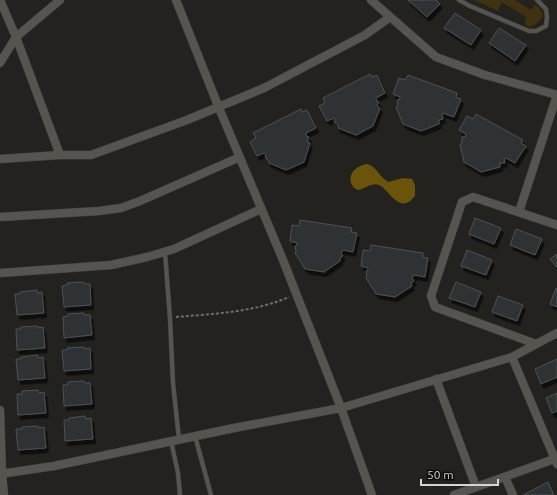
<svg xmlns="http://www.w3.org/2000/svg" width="557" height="495" viewBox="0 0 557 495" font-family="Ubuntu,sans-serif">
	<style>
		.green { fill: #3e3210 }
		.water { fill: #6a5409 }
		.building { fill: #2d3335; stroke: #4b5253; filter: url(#shadow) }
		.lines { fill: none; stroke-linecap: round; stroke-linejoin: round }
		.lane-casing { stroke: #41403c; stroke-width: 5 }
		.street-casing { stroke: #41403c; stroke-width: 9 }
		.path { stroke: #6f6d69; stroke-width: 2; stroke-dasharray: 3 2; stroke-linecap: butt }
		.lane { stroke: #56544f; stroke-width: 4 }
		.street { stroke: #56544f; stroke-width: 8 }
	</style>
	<defs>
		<filter id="shadow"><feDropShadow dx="2.5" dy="4.5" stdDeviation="0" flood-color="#0009"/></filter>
	</defs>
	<rect width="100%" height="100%" fill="#24221e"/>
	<!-- green -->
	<path class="green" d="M474,0H515L531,10L535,5C548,14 543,21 530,27L525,24L526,17L502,2L498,11Z"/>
	<!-- water -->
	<path class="water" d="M367,164C377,166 379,177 388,182L403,178L412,179L415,185V196C399,216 390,190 379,185C372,182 365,189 358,190L354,188C345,176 355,166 367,164Z"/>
	<!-- building -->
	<path class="building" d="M408,0H436L440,4L427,17Z
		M455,13L481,30L471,45L444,28Z
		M499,28L526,45L515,61L489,43Z
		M370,74L372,77L377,75L385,93L376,98V100L379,102L377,105L380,108L373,126L356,135L338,128V125L334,122L335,120L334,118L327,121L319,106L325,103L323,98Z
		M408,75L457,93L456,97L461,99L454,117L443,113L442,115L443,119L439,120V124L421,131L403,124L396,107L398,105L397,100L400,99V97L393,94L399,78L405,80Z
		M301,109L302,112L307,110L316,128L306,133V136L309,137L307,141L310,143L304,162L286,170L269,163L268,160L265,157L266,155L264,153L257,156L250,142L256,138L253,133Z
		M476,114L523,140L521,143L526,146L515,163L506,158L504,159L505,163H500V167L481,172L464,162L460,144L462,142V137H465L466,134L459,130L467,116L473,119Z
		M475,218L501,228L494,244L469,234Z
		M300,220L352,228L351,232L357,233L353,252L343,250L341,253L343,256L340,258V261L324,272L305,269L295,253L296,251L295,246L297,245V243L290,241L292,225L299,226Z
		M516,229L542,239L535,255L510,245Z
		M371,245L423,253V257L428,258L425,277L414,275L412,278L414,281L411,283L412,286L395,297L376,294L366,278L367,276L366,271L368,270V268L361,266L363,250L370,251Z
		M467,250L492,260L486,275L461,266Z
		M557,254V268L550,259Z
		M84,282V284H90L91,305L64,307L62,286L67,285V283Z
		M456,282L481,292L475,307L449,298Z
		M556,288L557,289V307L550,304Z
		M37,290V293L42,292L44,313L17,315L15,294H20V292Z
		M498,296L523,305L517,321L492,312Z
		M84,313L85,315H90L92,335L64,338L63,317L68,316V314Z
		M38,326V328L43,327L45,348L17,350L16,329H21V327Z
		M84,347V349L90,348L91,369L64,371L62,350H68L67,348Z
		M38,355V358L43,357L45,378L18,380L16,359H21V357Z
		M557,359V377L541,384L535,369Z
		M84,381L85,383H90L92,404L64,406L63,385H68V382Z
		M38,390L39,393L44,392L46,413L18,415L17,394H22V391Z
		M557,393V411L552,413L546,398Z
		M85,416L86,419L91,418L93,439L65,441L64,420H69V418Z
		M38,426V428L44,427L46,448L18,450L16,429H22V427Z
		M548,482L554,495H523Z"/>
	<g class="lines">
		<defs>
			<path id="lane" d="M459,0L470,6L529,31H536L546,26L547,17L546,9L537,0
				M165,253L170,318L173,383L179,439
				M195,436L211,495
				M171,441L178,473L180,495"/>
			<path id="street" d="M60,0L16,37L60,155
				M176,0L219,108L283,260L341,408L372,495
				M371,0L436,57L485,75L557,95
				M0,63L16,37L0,0
				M0,159L60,155H91L187,120L264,88L365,35L390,17
				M519,212L557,95
				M0,217L99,211L121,208L140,201L240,157
				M0,273L111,265L147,257L174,249L261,209
				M536,344L435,307L431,296L462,202L473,197L557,225
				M512,357L557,464
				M436,379L476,487
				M0,410L2,474L4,495
				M0,474L54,466L234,428L341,408L512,357L557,333
				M505,477L513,495
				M454,495L557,458"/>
		</defs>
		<!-- lane casing -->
		<use href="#lane" class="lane-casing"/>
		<!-- street casing -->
		<use href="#street" class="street-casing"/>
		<!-- path -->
		<path class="path" d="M176,317C213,314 255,312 289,297"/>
		<!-- lane -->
		<use href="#lane" class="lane"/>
		<!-- street -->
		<use href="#street" class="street"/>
	</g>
	<!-- scale -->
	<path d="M421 479v6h77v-6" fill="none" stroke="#d5d4d1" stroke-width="2"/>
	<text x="427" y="479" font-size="12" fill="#d5d4d1" stroke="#0d0c0a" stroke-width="3" paint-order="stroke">50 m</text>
</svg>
